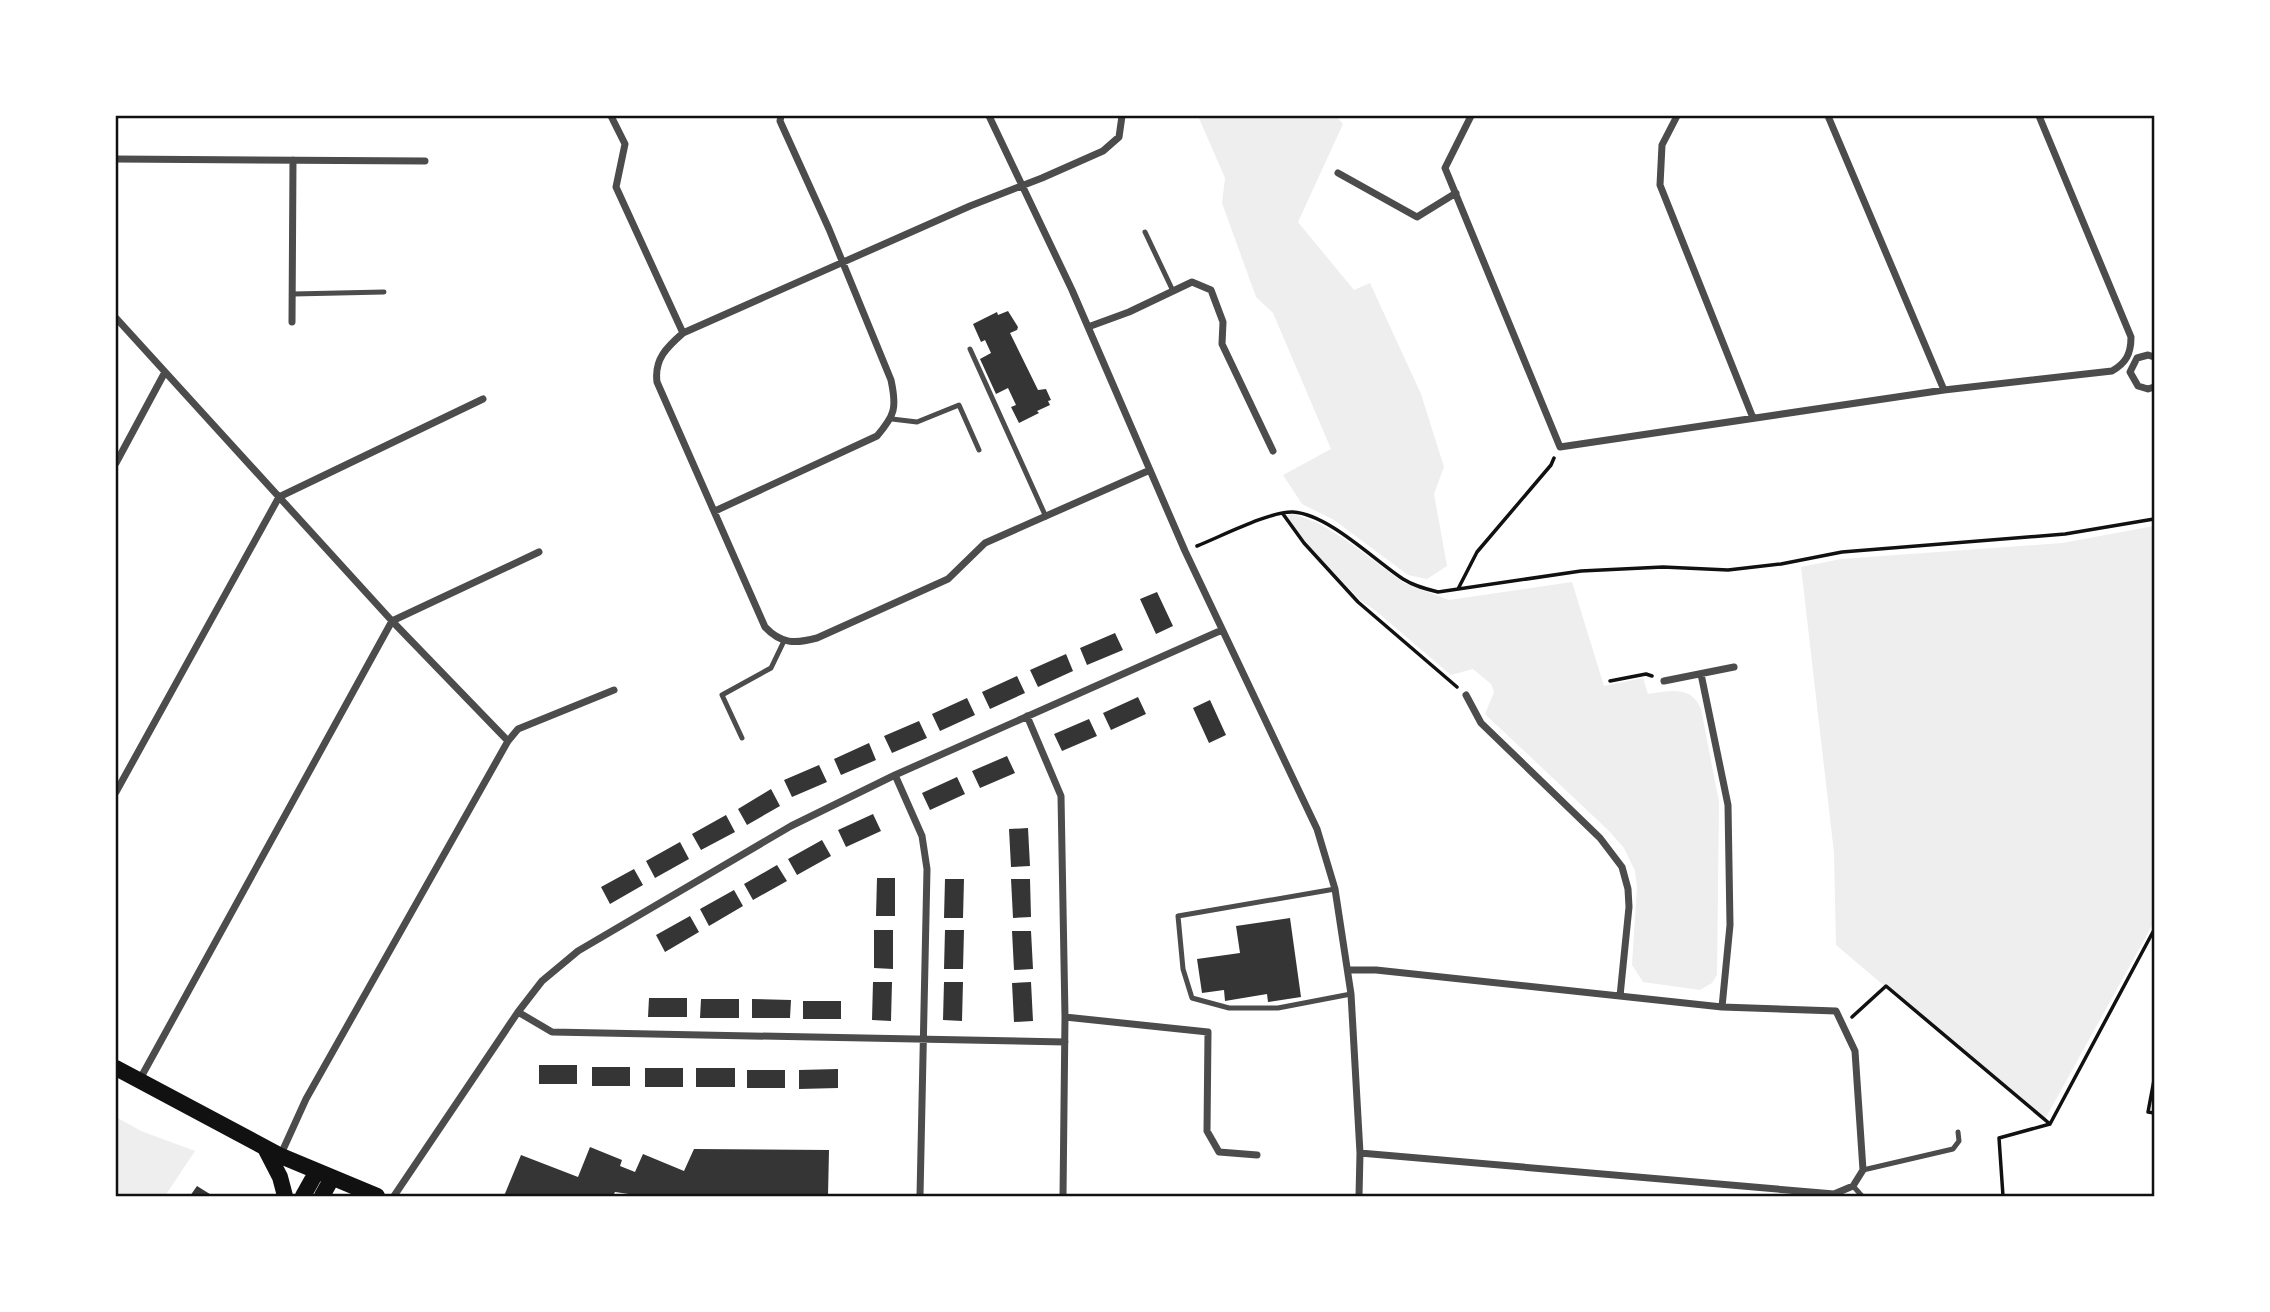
<svg xmlns="http://www.w3.org/2000/svg" width="2270" height="1312" viewBox="0 0 2270 1312" font-family="'Archivo Narrow',sans-serif">
	<style>
		.green { fill: #eee }
		.building { fill: #353535 }
		.lines { fill: none; stroke-linecap: round; stroke-linejoin: round }
		.path { stroke: #111; stroke-width: 3.5 }
		.service { stroke: #4c4c4c; stroke-width: 5 }
		.minor { stroke: #4c4c4c; stroke-width: 7 }
		.primary { stroke: #111; stroke-width: 16 }
		.neatline { fill: none; stroke: #111; stroke-width: 2.5 }
	</style>
	<rect width="100%" height="100%" fill="#fff"/>
	<!-- green -->
	<path class="green" d="M1198,116H1336L1343,124L1298,222L1354,290L1370,283L1421,394L1444,467L1434,494L1447,566L1427,579L1408,575L1334,520L1302,504L1283,475L1331,449L1273,313L1256,297L1222,203L1225,178Z
		M1293,514L1318,523L1346,540L1404,583L1449,600L1572,582L1604,686L1643,678L1648,694C1670,691 1691,685 1701,709L1719,802L1717,975L1712,983L1700,990L1643,982L1632,965L1637,887L1635,871L1624,848L1609,831L1485,714L1494,692L1491,684L1473,669L1451,675L1376,611L1360,600L1306,543L1285,515Z
		M2154,526V922L2044,1121L1836,945L1834,853L1801,567L1841,559L2062,543Z
		M116,1117L141,1131L195,1151L165,1196H116Z"/>
	<!-- building -->
	<path class="building" d="M1008,311L1018,327L1017,330L1010,333L1038,390L1046,389L1051,400L1048,401L1050,405L1037,411L1039,413L1019,423L1011,407L1016,405L1008,388L996,394L980,359L991,353L985,340L981,342L973,324L997,312L998,315Z
		M1157,592L1173,626L1156,634L1140,599Z
		M1115,633L1123,650L1087,665L1080,648Z
		M1066,654L1073,671L1038,687L1030,670Z
		M1017,676L1025,693L990,709L982,692Z
		M1138,697L1146,714L1111,730L1103,713Z
		M967,698L975,715L940,731L932,714Z
		M1210,700L1226,735L1209,743L1193,708Z
		M1089,719L1097,736L1062,751L1054,734Z
		M919,721L927,738L892,753L884,736Z
		M869,743L876,760L841,775L834,759Z
		M1007,756L1015,773L980,788L972,771Z
		M819,765L827,782L792,797L784,780Z
		M957,777L965,794L930,810L922,793Z
		M771,789L780,806L747,825L738,809Z
		M873,814L881,831L846,847L838,830Z
		M726,815L735,832L701,850L692,834Z
		M1028,828L1030,866L1011,867L1009,829Z
		M822,840L831,856L797,875L788,859Z
		M680,842L689,859L655,878L646,861Z
		M777,865L787,881L753,900L744,884Z
		M634,869L643,885L610,904L601,887Z
		M877,878H895V916H876Z
		M945,879H964L963,918H944Z
		M1011,879H1030L1031,917L1013,918Z
		M734,890L743,906L709,926L700,909Z
		M690,916L699,932L665,952L656,935Z
		M1290,918L1301,997L1268,1002L1267,994L1225,1001L1224,990L1202,993L1197,959L1240,953L1236,926Z
		M874,930H893V969L874,968Z
		M945,930H964L963,969H944Z
		M1012,931H1031L1033,969L1014,970Z
		M873,982H892L891,1021L872,1020Z
		M944,982H963L962,1021L943,1020Z
		M1031,982L1033,1021L1014,1022L1012,983Z
		M649,998H687V1017H648Z
		M701,999H739V1018H700Z
		M752,999L791,1000L790,1018H752Z
		M803,1001H841V1019H803Z
		M539,1065H577V1084H539Z
		M592,1067H630V1086H592Z
		M645,1068H683V1087H645Z
		M696,1068H735V1087H696Z
		M838,1069V1088L799,1089V1070Z
		M747,1070H785V1088H747Z
		M590,1147L622,1160L620,1166L635,1172L643,1154L684,1171L694,1149L829,1150L828,1196H642L615,1192L613,1196H504L521,1155L578,1177Z
		M197,1186L213,1196H190Z"/>
	<g class="lines">
		<!-- path -->
		<path class="path" d="M1283,514L1304,543L1358,602L1457,687
			M1197,546C1220,537 1270,511 1293,512C1328,514 1374,560 1403,579C1414,586 1426,589 1438,592L1581,571L1663,567L1728,570L1781,564L1842,552L2065,534L2154,519
			M1458,589L1477,552L1551,465L1554,458
			M1610,681L1646,674L1652,676
			M1852,1017L1886,986L2050,1124
			M2154,1080L2148,1112L2154,1113
			M2003,1196L1999,1138L2050,1124L2154,930"/>
		<!-- service -->
		<path class="service" d="M1145,232L1173,291
			M293,294L384,292
			M970,349L1046,517
			M892,419L917,422L959,405L979,450
			M742,738L722,695L771,668L784,641
			M1335,889L1178,916L1183,969L1192,998L1229,1008H1278L1351,994
			M1863,1170L1953,1149L1959,1141L1958,1132
			M1853,1186L1862,1196"/>
		<!-- minor -->
		<path class="minor" d="M611,116L625,144L616,187L683,333
			M989,116L1072,290L1185,551L1317,829L1335,889L1351,994L1360,1153L1359,1196
			M1122,116L1119,137L1103,151L1042,178L970,206L683,333C667,347 654,359 657,382L765,627C781,644 795,644 817,638L948,579L985,543L1150,470
			M1471,116L1445,168L1560,447L1944,390L2112,371C2126,363 2131,354 2131,337L2039,116
			M1677,116L1662,145L1660,185L1753,418
			M1828,116L1944,390
			M116,159L425,161
			M1338,173L1417,217L1456,193
			M116,318L392,621L508,741
			M292,322L293,160
			M1088,327L1129,312L1192,282L1211,290L1223,322L1222,344L1273,451
			M2154,357L2148,355L2137,358L2130,372L2138,386L2148,389L2154,387
			M116,463L165,372
			M715,511L877,436C895,415 897,408 891,380L829,229L780,121L781,116
			M1701,674L1728,805L1730,925L1722,1007
			M1664,681L1734,667
			M1466,695L1481,723L1600,838L1622,867L1628,889L1629,907L1620,996
			M1027,716L1061,796L1065,1017L1063,1196
			M895,775L922,836L927,869L920,1196
			M116,792L279,497L483,399
			M1348,970H1376L1722,1007L1836,1011L1855,1051L1863,1170L1853,1186L1834,1194L1360,1153
			M518,1012L552,1032L1065,1042
			M1065,1017L1208,1032L1207,1131L1219,1152L1257,1155
			M140,1079L392,621L539,552
			M281,1154L306,1099L508,741L518,729L614,690
			M394,1196L518,1012L542,981L578,951L791,826L895,775L1222,630"/>
		<!-- primary -->
		<path class="primary" d="M116,1068L281,1156L377,1196
			M265,1148L280,1177L285,1196
			M303,1196L317,1171
			M322,1196L332,1178"/>
	</g>
	<!-- border -->
	<rect width="2270" height="1312" fill="none" stroke="#ffffff" stroke-width="234"/>
	<rect x="117" y="117" width="2036" height="1078" class="neatline"/>
</svg>
